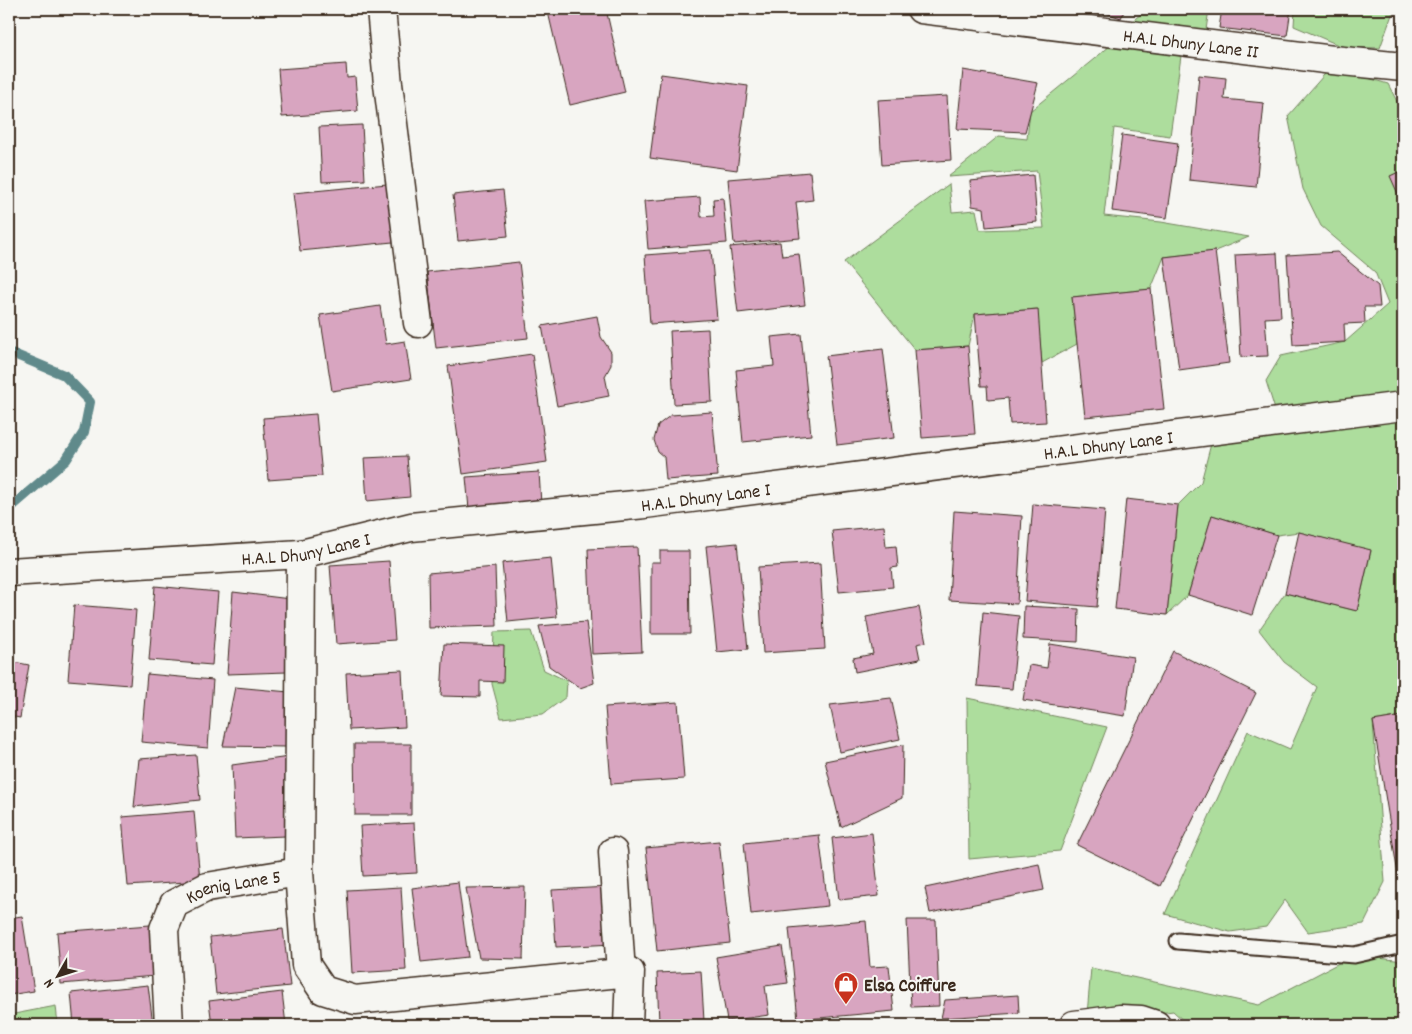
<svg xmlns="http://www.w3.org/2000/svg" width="1412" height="1034" viewBox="0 0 1412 1034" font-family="Dekko,sans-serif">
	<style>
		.green { fill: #addd9d; stroke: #74845e }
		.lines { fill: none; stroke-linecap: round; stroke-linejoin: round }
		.stream { stroke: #618a8b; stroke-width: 10 }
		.building { fill: #d8a5c0; stroke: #3b2a1e }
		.lane-casing { stroke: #3b2a1e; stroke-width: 19 }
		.street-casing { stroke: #3b2a1e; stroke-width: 31 }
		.lane { stroke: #f6f6f2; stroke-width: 15 }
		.street { stroke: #f6f6f2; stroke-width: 28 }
		.labels { text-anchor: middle; stroke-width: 4; stroke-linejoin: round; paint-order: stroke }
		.street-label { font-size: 19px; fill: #3b2a1e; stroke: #f6f6f2 }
		.poi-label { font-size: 19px; font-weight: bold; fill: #3b2a1e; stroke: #f6f6f2; text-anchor: start }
	</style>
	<rect width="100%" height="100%" fill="#f6f6f2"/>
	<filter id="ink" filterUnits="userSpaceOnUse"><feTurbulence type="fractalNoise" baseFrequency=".02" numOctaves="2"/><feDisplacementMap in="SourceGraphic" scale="10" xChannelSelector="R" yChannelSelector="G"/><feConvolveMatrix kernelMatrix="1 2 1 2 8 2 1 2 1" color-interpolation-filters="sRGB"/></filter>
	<g filter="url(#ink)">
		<!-- green -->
		<path class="green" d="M1147,9H1209L1205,37L1125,27Z
			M1295,9H1394L1380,48L1343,47L1294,26Z
			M1110,46L1181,56L1170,136L1114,128L1104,216L1161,222L1249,237L1215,251L1164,257L1151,289L1072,297L1077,344L1042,363L1037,309L975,314L968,346L915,350L844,262L949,184L952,212L976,210L980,230L1044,228L1037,171L948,177L999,136L1027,139L1030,111Z
			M1331,67L1388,84L1403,113V716L1373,721L1385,882L1364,924L1308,932L1285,900L1266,927L1230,932L1165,914L1248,731L1290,749L1317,687L1284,662L1259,630L1285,593L1357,611L1371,551L1299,532L1277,535L1212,515L1188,595L1167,615L1178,505L1201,482L1212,440L1282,432L1266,381L1281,356L1345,342L1388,304L1375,272L1321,226L1303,189L1288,116Z
			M531,631L544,670L567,681L566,697L543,714L501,718L492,684L494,632Z
			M967,698L1107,727L1060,851L969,859Z
			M1354,955L1403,961V1025H1188L1173,1011L1120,1019L1087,1015L1091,968L1259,1005Z
			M56,1006L58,1025H9V1015Z"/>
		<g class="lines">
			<!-- stream -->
			<path class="stream" d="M9,352L64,375L90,402L84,432L66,460L9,509"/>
		</g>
		<!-- building -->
		<path class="building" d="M563,9H606L625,92L570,105L548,12Z
			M1094,9H1125L1121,18Z
			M1222,9H1291L1287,36L1219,28Z
			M1403,17V54H1400Z
			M346,64L347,78L355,77L358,111L282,117L278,69Z
			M963,70L1038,83L1025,132L957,129Z
			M661,74L748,86L737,170L650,158Z
			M1199,75L1226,78L1224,99L1264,103L1256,187L1189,180Z
			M947,96L951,160L882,165L878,100Z
			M362,125L365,180L322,182L319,127Z
			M1122,135L1178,143L1167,218L1112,211Z
			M1403,170V205L1390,176Z
			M810,172L813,200L796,202L800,238L734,244L728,179Z
			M1033,175L1037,222L986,227L984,208L972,206L970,181Z
			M387,184L393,242L300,251L293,193Z
			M503,190L508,236L458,241L453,195Z
			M700,197L701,217L714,216L713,199L723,198L727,243L648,249L644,201Z
			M780,242L782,256L799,254L805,305L738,313L730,247Z
			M711,250L717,319L650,324L645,255Z
			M1215,251L1229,363L1179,370L1164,257Z
			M1337,252L1378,286L1380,307H1364L1365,323L1344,324L1345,342L1293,345L1287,255Z
			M1277,253L1281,317L1265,318L1268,356L1241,357L1235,255Z
			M519,262L528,338L436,348L427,272Z
			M1151,289L1164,409L1085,417L1072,297Z
			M380,306L386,344L405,341L411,379L332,391L320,315Z
			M1038,309L1046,422L1010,424L1008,398L988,400L987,386H981L975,314Z
			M597,316L601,337L611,352V365L605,376L609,396L557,406L542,326Z
			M708,329L712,402L674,404L670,331Z
			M801,334L811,435L743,442L736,370L774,366L771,337Z
			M968,346L975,434L922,438L915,350Z
			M883,349L894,438L837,445L826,356Z
			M532,354L547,462L463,474L448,366Z
			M712,412L718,476L666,480L664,457L658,452L654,440L658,425L671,415Z
			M316,414L322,476L268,480L263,418Z
			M407,456L410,497L367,501L364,458Z
			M539,472L541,504L469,509L466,477Z
			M1126,499L1178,505L1167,615L1115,609Z
			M1033,504L1105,510L1097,607L1025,601Z
			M954,511L1022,516L1017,604L949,600Z
			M1212,515L1277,535L1252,615L1188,595Z
			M884,526L886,547L896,546L898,567L891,568L893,587L839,592L832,531Z
			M1299,532L1371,550L1357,611L1285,593Z
			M737,543L748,649L717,652L706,546Z
			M637,547L642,652L592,654L588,549Z
			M660,551H689L690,634H651V562H660Z
			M551,558L557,617L508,622L502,563Z
			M389,561L395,640L336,644L330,565Z
			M820,563L825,649L763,653L758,567Z
			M495,567L497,626L429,628L428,573Z
			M155,586L218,592L212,665L149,660Z
			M233,592L290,599L287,672L227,674Z
			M74,605L136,610L130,685L68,680Z
			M1024,606L1079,609L1078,642L1023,639Z
			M919,607L926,642L917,644L920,659L855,672L853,658L873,654L866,617Z
			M983,612L1019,616L1012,689L977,686Z
			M586,622L594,683L580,688L549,666L539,626Z
			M444,644L504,646L503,682L480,681V697L441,696Z
			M1050,644L1133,657L1125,716L1023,700L1029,665L1047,668Z
			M1173,651L1256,693L1160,886L1077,845Z
			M9,661L29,665L20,718L9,716Z
			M402,670L405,727L349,730L346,673Z
			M147,674L213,680L208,748L141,742Z
			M235,687L289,692L286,747L223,746Z
			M891,698L900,739L840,752L830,705Z
			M678,702L684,779L611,784L605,707Z
			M1403,716V905L1373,721Z
			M354,744H411V815H355Z
			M903,745L902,798L841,827L825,761Z
			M196,755L200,800L134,807L139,759Z
			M289,757L286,836L235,838L232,765Z
			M194,811L200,881L128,886L122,817Z
			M414,823L417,873L363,876L360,826Z
			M872,833L879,896L839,900L832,838Z
			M819,835L828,906L751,914L744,843Z
			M719,841L730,943L657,951L646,848Z
			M1039,864L1044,890L930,913L925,888Z
			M458,882L468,957L421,962L412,888Z
			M401,887L406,970L352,973L347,890Z
			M525,887L523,959L479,958L466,888Z
			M609,887L613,944L556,947L552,890Z
			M22,916L34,991L9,995V918Z
			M907,920H936L939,1006L911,1007Z
			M866,921L870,967L889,966L894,1011L798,1020L789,928Z
			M150,925L155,976L61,984L57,932Z
			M283,929L290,986L216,994L210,937Z
			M782,946L788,983L765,986L769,1015L727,1021L716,957Z
			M701,971L704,1021L659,1023L657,973Z
			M148,985L153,1025H74L71,993Z
			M282,992L286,1025H212L209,1001Z
			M1018,995L1019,1013L941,1018L945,1000Z"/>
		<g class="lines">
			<defs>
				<path id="lane" d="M1178,941L1354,955L1403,944"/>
				<g id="street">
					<path d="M381,9L388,84L418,323"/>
					<path id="s1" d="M921,9L1333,60L1403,67"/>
					<path d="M301,554L299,872L306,965L323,990L355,1000L630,972L628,1025"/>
					<path id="s2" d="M9,572L301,554L411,527L645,504L1403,406"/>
					<path d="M613,852L621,973"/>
					<path id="s3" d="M169,1025L164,929L174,904L207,887L299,872"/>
					<path d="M1074,1025L1120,1019L1141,1020L1156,1025"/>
				</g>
			</defs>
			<!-- lane casing -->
			<use href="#lane" class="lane-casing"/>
			<!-- street casing -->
			<use href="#street" class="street-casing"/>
			<!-- lane -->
			<use href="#lane" class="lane"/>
			<!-- street -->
			<use href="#street" class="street"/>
		</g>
	</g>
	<!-- icons -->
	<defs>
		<symbol id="shop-pin" viewBox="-11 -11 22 30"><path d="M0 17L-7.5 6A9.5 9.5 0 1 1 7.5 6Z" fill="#c8321e" stroke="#f6f6f2"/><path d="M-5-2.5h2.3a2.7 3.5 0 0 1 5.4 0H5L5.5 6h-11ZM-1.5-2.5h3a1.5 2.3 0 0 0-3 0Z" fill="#fff"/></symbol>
	</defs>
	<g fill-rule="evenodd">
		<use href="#shop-pin" x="832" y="970" width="28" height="38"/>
	</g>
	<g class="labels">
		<!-- street labels -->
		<g class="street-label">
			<text dy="7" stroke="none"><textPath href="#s1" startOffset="272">H.A.L Dhuny Lane II</textPath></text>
			<text dy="7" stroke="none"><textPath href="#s2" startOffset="1108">H.A.L Dhuny Lane I</textPath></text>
			<text dy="7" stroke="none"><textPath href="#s2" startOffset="702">H.A.L Dhuny Lane I</textPath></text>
			<text dy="7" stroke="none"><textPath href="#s2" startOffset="298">H.A.L Dhuny Lane I</textPath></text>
			<text dy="7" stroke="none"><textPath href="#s3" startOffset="186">Koenig Lane 5</textPath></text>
		</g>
		<!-- poi labels -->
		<g class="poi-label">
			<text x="864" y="991">Elsa Coiffure</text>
		</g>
	</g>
	<!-- margin -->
	<rect width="1412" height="1034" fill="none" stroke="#f6f6f2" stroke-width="30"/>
	<rect x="15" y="15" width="1382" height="1004" fill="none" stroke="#3b2a1e" stroke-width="2" filter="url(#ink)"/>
	<!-- north arrow -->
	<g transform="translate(58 976) rotate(231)" stroke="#f6f6f2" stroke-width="4" paint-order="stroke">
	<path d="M0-4L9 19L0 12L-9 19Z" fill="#3b2a1e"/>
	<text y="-8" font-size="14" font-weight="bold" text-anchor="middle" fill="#3b2a1e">N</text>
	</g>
</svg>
